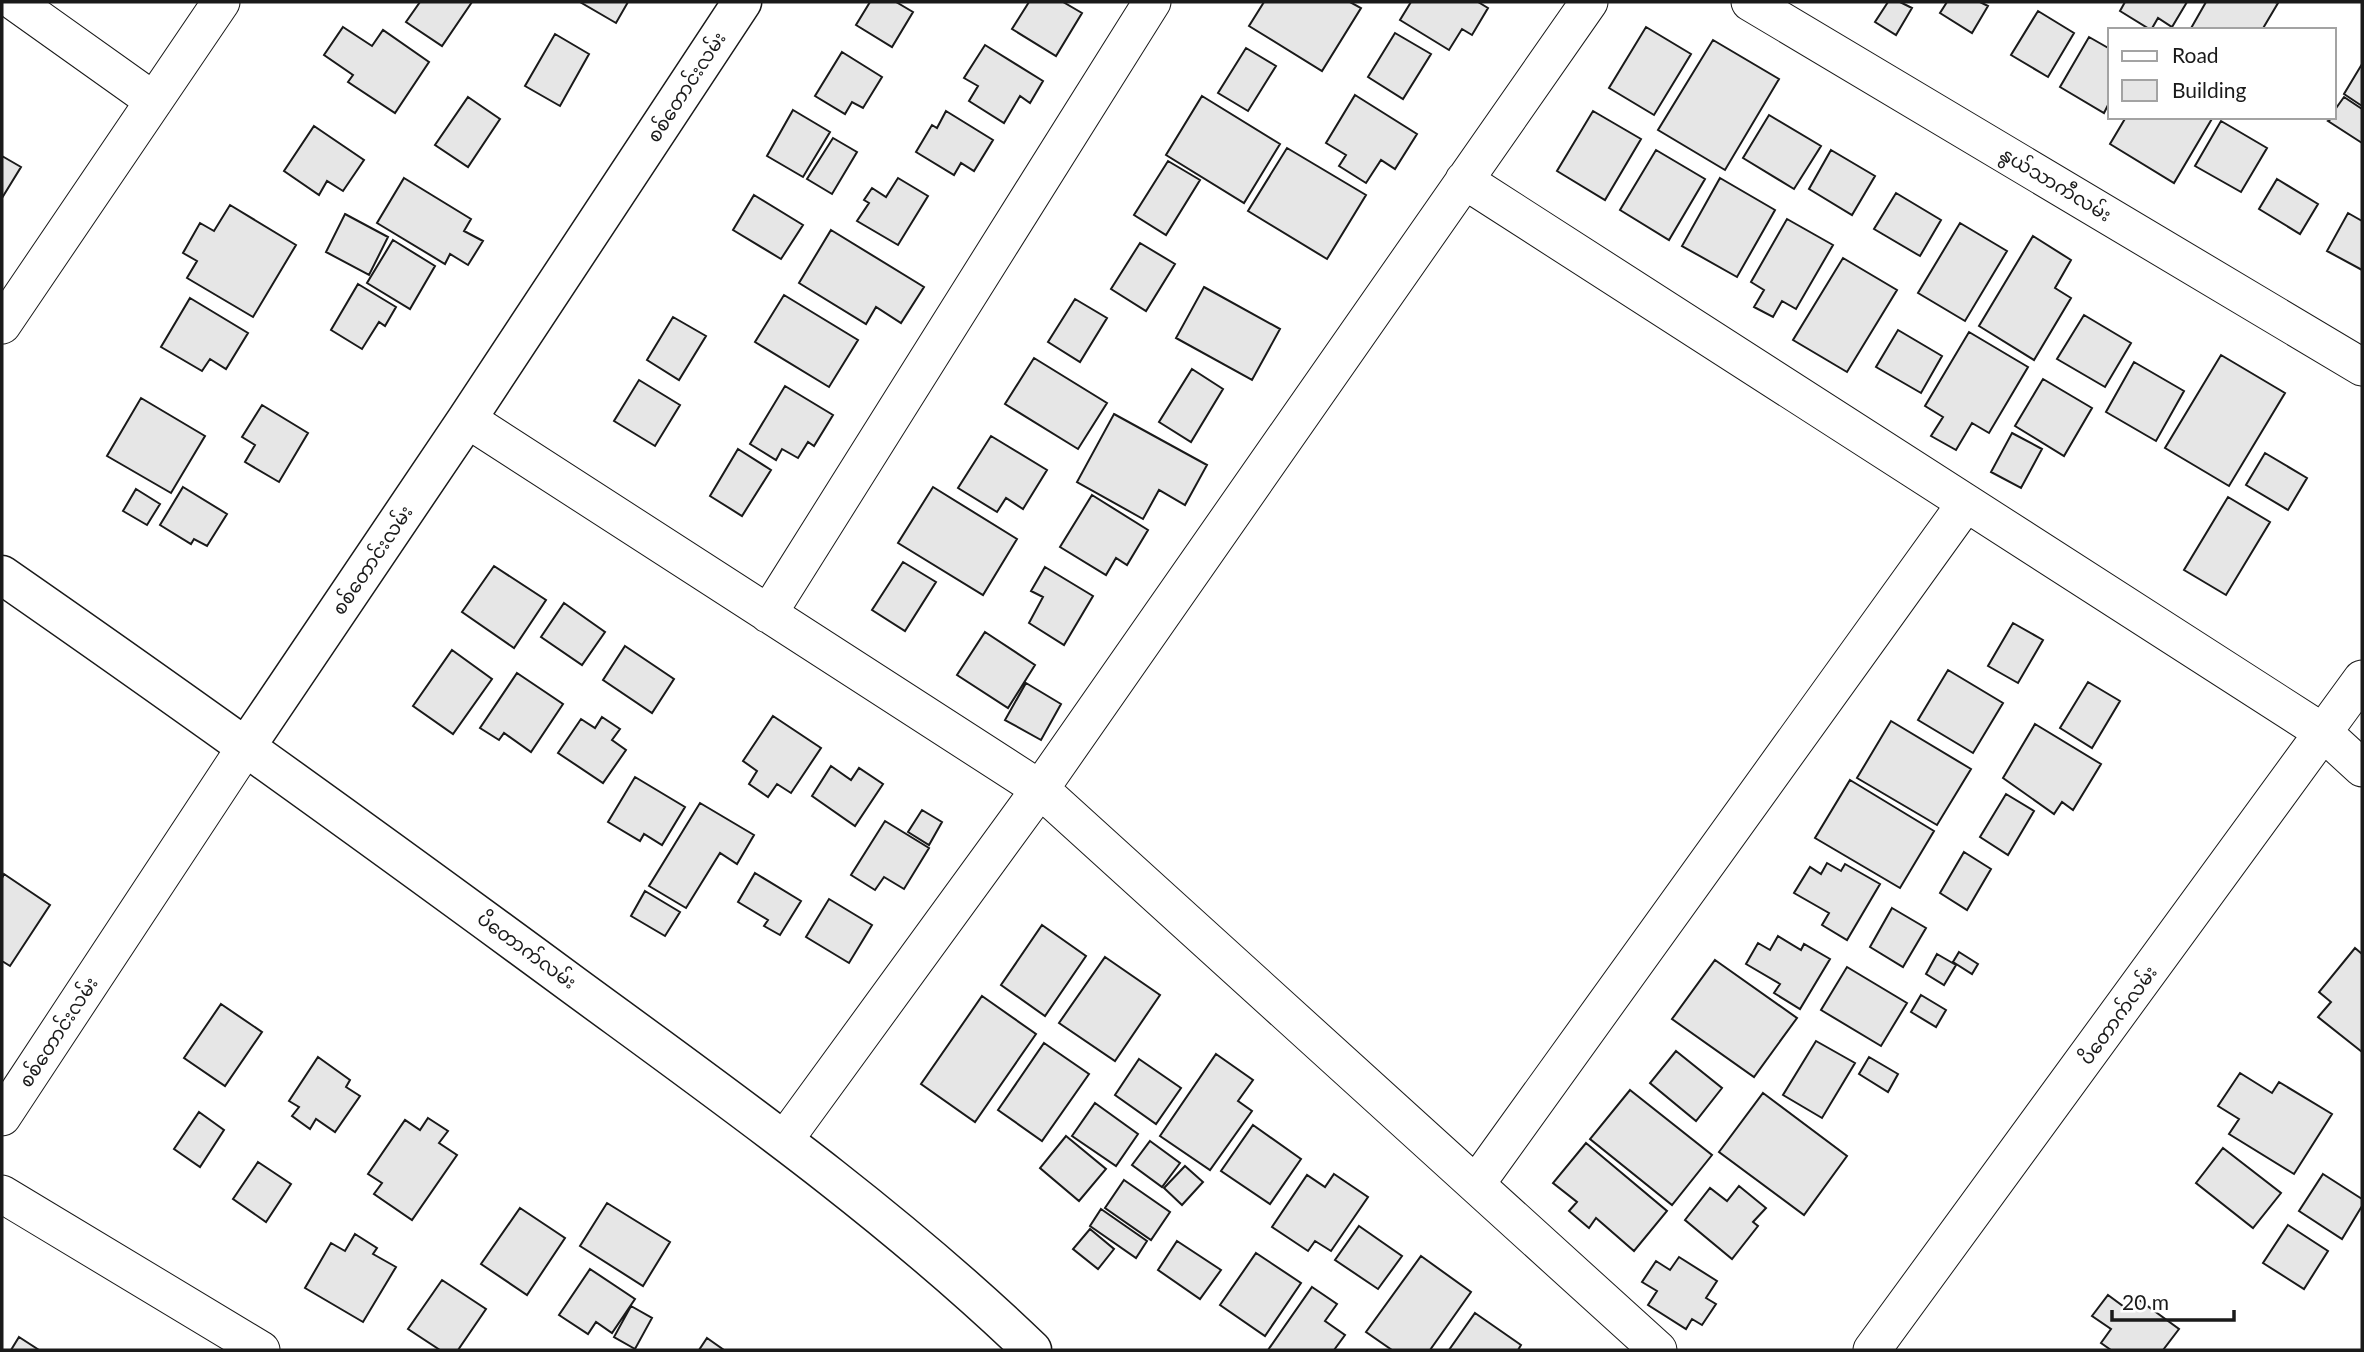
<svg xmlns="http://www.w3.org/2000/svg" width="2364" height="1352" viewBox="0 0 2364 1352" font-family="Lato,'Noto Sans Myanmar',sans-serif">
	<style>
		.building { fill: #e6e6e6; stroke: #1a1a1a; stroke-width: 2 }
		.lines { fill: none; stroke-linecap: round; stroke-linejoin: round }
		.minor-casing { stroke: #1a1a1a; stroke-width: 39 }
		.tertiary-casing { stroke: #1a1a1a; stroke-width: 41 }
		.minor { stroke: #fff; stroke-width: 37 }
		.tertiary { stroke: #fff; stroke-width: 38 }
		.labels { text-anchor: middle; stroke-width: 5; stroke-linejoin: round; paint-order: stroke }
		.street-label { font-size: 19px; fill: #1a1a1a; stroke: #fff }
	</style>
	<rect width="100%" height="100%" fill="#fff"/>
	<!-- building -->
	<path class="building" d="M420,2H472L442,46L406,22Z
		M580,2H628L616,23Z
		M870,2H896L913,12L892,47L856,25Z
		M1029,2H1063L1082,13L1056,56L1012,29Z
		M1264,2H1350L1361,8L1322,71L1249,26Z
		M1411,2H1478L1488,8L1472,35L1462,29L1449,50L1400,20Z
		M1888,2H1900L1912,8L1896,35L1875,22Z
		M1947,2H1980L1988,6L1972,33L1940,13Z
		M2125,2H2187L2172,27L2158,18L2151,30L2120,11Z
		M2206,2H2275L2278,3L2262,30H2190Z
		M2038,11L2074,33L2048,77L2011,55Z
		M343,27L372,46L383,30L429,62L395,113L348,82L353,75L324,55Z
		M1646,27L1691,54L1654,115L1609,88Z
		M1395,33L1431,54L1403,99L1368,77Z
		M555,34L589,54L560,106L525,86Z
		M2089,37L2110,49V101L2104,113L2060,87Z
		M1713,40L1779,79L1725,170L1658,130Z
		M985,45L1043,81L1030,103L1020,96L1004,123L969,101L978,86L964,78Z
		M1246,48L1276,66L1248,111L1218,93Z
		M842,52L882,77L863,108L852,102L845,114L815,96Z
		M2362,64V106L2344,94Z
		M1355,95L1417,134L1395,169L1381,160L1366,183L1339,166L1346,155L1326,143Z
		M1202,96L1280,144L1244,203L1166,155Z
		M468,97L500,119L468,167L435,145Z
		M2344,97L2362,109V143L2328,121L2334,117V111Z
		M793,110L830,132L803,177L767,156Z
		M946,111L993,140L974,171L961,163L954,175L916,152L932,125L937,128Z
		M1593,111L1641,139L1605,200L1557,171Z
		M1769,115L1821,146L1794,189L1743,158Z
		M2126,117H2213L2174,183L2110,144Z
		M2221,121L2267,148L2241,192L2195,166Z
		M314,126L364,160L343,191L327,181L319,195L284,171Z
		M833,138L857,152L832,194L807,179Z
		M1287,148L1366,195L1327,259L1248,211Z
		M1656,150L1705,179L1669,240L1620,210Z
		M1831,150L1875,176L1852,215L1809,189Z
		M2,156L21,167L2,198Z
		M1168,161L1200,180L1166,235L1134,215Z
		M404,178L471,219L464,231L483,241L468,265L450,254L445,264L377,223Z
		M898,178L928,196L898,245L857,221L869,203L864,200L872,188L886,197Z
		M1720,178L1775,210L1737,277L1682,246Z
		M2277,179L2318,204L2300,234L2259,209Z
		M1896,193L1941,220L1920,256L1874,229Z
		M754,195L803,225L781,259L733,230Z
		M230,205L296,245L253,317L187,278L197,261L183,253L200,223L214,231Z
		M2348,213L2362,221V270L2327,251Z
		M345,214L388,237L369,275L326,252Z
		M1787,219L1833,245L1796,309L1782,301L1773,317L1754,307L1764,290L1751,282Z
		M1960,223L2007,251L1965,321L1918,293Z
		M831,230L924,287L901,323L876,307L866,324L799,283Z
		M2033,236L2071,260L2055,288L2071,298L2034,360L1979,326Z
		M393,240L435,266L410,309L367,283Z
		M1140,243L1175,264L1146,311L1111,289Z
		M1843,258L1897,290L1847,372L1793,340Z
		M358,284L396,307L385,326L379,322L362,349L331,330Z
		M1204,287L1280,329L1252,380L1176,338Z
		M784,295L858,340L829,387L755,342Z
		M190,298L248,333L226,369L210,359L202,371L161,347Z
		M1075,299L1107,318L1080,362L1048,342Z
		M2084,315L2131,343L2105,387L2057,359Z
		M673,317L706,336L679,380L647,360Z
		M1898,330L1942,356L1921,393L1876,367Z
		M1969,332L2028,367L1989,433L1972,423L1956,450L1931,436L1943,417L1925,406Z
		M2221,355L2285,393L2229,486L2165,448Z
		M1034,358L1107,403L1078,449L1005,404Z
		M2134,362L2184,391L2156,441L2106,412Z
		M1192,369L1223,389L1191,442L1159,422Z
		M2043,379L2092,408L2064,456L2015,426Z
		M639,380L680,405L655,446L614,421Z
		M785,386L833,415L814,446L808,442L798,458L782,449L776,460L750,444Z
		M141,398L205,436L171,493L107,456Z
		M262,405L308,433L279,482L245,462L255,445L242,437Z
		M1114,414L1207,465L1185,505L1159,490L1143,519L1077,482Z
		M2012,433L2042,449L2021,488L1991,472Z
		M991,436L1047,470L1023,509L1006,498L997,512L958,488Z
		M738,449L771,470L742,516L710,496Z
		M2265,453L2307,478L2288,510L2246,485Z
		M183,487L227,514L207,546L194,539L191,544L160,525Z
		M933,487L1017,539L983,595L898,543Z
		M136,489L160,504L147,525L123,511Z
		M1092,495L1148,530L1127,565L1116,558L1106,575L1060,547Z
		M2228,497L2270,522L2226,595L2184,570Z
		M903,562L936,582L905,631L872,610Z
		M494,566L546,600L514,648L462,612Z
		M1045,567L1093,596L1064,645L1029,623L1043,597L1031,591Z
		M564,603L605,632L582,665L541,637Z
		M2013,623L2043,640L2018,683L1988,666Z
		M985,632L1035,665L1008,708L957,675Z
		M625,646L674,679L652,713L603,680Z
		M452,650L492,679L453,734L413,706Z
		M1948,670L2003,703L1973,753L1918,720Z
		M517,673L563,704L531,752L504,733L499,740L480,728Z
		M2088,682L2120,701L2092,748L2060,728Z
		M1026,683L1061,704L1041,740L1005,720Z
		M773,716L821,748L791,793L777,784L768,797L749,784L757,771L743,761Z
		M602,717L620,729L612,740L626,750L603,783L558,753L581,719L595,728Z
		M1891,721L1971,769L1937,825L1857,778Z
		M2035,724L2101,764L2073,810L2062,802L2054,814L2003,778Z
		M831,766L851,780L859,768L883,784L855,826L812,796Z
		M635,777L685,807L662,845L644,834L640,841L608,822Z
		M1850,780L1934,831L1900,888L1815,838Z
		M2006,794L2034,811L2008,855L1980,837Z
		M700,803L754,835L737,864L720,853L686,908L649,886Z
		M922,810L942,822L929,845L908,832Z
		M885,821L929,848L904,889L884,877L875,890L851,875Z
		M1964,852L1991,869L1967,910L1940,893Z
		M1827,863L1841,871L1845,864L1880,884L1847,940L1822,925L1829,913L1794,893L1810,867L1821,874Z
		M755,873L801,901L780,935L764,926L768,920L738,902Z
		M4,874L50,905L10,966L2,961V878Z
		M645,891L680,912L665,936L631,916Z
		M829,899L872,925L849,963L806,937Z
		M1892,908L1926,928L1903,967L1870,947Z
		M1042,925L1086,956L1045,1016L1001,985Z
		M1778,936L1801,950L1804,944L1830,959L1800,1009L1774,993L1780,984L1746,964L1758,943L1770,950Z
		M2355,948L2362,954V1052L2318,1017L2331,1002L2319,992Z
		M1959,952L1978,964L1972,974L1953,962Z
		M1937,954L1956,965L1944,985L1926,974Z
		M1105,957L1160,995L1115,1061L1059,1023Z
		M1715,960L1797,1018L1754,1077L1672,1019Z
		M1847,967L1907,1003L1881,1046L1821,1010Z
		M1921,995L1946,1010L1936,1027L1911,1012Z
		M982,996L1036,1034L975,1122L921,1084Z
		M221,1004L262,1032L225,1086L184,1058Z
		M1816,1041L1855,1063L1822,1118L1783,1095Z
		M1044,1043L1089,1074L1042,1141L998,1110Z
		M1676,1051L1722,1088L1696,1121L1650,1083Z
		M1216,1054L1253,1080L1238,1101L1252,1111L1210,1170L1160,1136Z
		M318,1057L350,1080L346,1087L360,1096L335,1132L316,1119L310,1129L292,1116L299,1107L289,1101Z
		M1869,1057L1898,1074L1888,1092L1859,1074Z
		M1139,1059L1181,1088L1156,1124L1115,1095Z
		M2240,1073L2272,1093L2279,1082L2332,1114L2294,1174L2229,1134L2239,1119L2218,1106Z
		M1630,1090L1712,1155L1672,1205L1590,1139Z
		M1763,1093L1847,1156L1804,1215L1719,1152Z
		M1095,1103L1138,1134L1116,1166L1072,1136Z
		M199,1112L224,1130L200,1167L174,1149Z
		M428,1118L448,1131L439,1143L457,1155L412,1220L374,1194L382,1183L368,1174L405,1120L420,1130Z
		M1253,1125L1301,1159L1270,1204L1221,1171Z
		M1066,1136L1106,1169L1079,1201L1040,1168Z
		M1150,1141L1180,1163L1162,1187L1132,1165Z
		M1586,1143L1667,1211L1634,1251L1596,1218L1589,1228L1569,1211L1577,1202L1553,1183Z
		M2223,1148L2281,1193L2253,1228L2196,1183Z
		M258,1162L291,1184L266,1222L233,1199Z
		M1185,1166L1203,1182L1182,1205L1164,1188Z
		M1334,1174L1368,1197L1331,1251L1315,1241L1308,1251L1272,1227L1307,1175L1325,1187Z
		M2323,1174L2362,1199V1206L2342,1239L2299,1211Z
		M1124,1180L1170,1212L1151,1240L1105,1208Z
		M1739,1186L1766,1208L1753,1222L1758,1226L1732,1259L1685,1220L1710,1188L1727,1201Z
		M607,1203L670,1242L643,1286L580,1246Z
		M520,1208L565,1238L527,1295L481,1264Z
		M1101,1209L1147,1241L1136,1258L1090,1226Z
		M2288,1225L2328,1251L2304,1289L2263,1263Z
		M1359,1226L1402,1256L1378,1289L1335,1260Z
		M1090,1229L1114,1249L1098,1269L1073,1249Z
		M355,1234L377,1248L373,1254L396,1267L363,1322L305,1288L331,1243L345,1251Z
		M1177,1241L1221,1270L1200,1299L1158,1270Z
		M1256,1253L1301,1283L1265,1336L1220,1305Z
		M1421,1256L1471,1292L1430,1350H1392L1366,1332Z
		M1679,1257L1717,1281L1706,1298L1716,1304L1702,1325L1692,1319L1686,1329L1648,1305L1657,1291L1642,1282L1656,1261L1670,1270Z
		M590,1269L635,1299L612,1333L596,1322L588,1334L559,1315Z
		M442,1280L486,1309L458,1350H440L408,1329Z
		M1312,1287L1337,1304L1325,1321L1345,1335L1334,1350H1268Z
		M2108,1295L2127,1309L2135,1297L2179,1329L2163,1350H2111L2101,1343L2111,1329L2092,1316Z
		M631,1306L652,1318L635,1349L614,1337Z
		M1475,1313L1521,1345L1518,1350H1449Z
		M19,1337L39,1350H11Z
		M707,1338L724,1350H699Z"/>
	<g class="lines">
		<defs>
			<path id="minor" d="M15,2L154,101
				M1750,2L2362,367
				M1464,180L2324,733L2362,768
				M2,325L221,2
				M467,419L1040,789L1658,1350
				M768,614L1152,2
				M2,1117L247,745
				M785,1139L1040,789L1589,2
				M1476,1184L1966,503
				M2,1194L261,1350
				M1872,1350L2362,679"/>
			<path id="tertiary" d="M2,575C195,709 386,847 576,987C733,1102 892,1215 1032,1350
				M247,745L467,419L742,2"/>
		</defs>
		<!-- minor casing -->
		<use href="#minor" class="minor-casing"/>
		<!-- tertiary casing -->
		<use href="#tertiary" class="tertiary-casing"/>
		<!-- minor -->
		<use href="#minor" class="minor"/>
		<!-- tertiary -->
		<use href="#tertiary" class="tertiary"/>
	</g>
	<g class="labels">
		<!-- street labels -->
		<g class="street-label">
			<text transform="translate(686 87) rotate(-57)" y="7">စစ်တောင်းလမ်း</text>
			<text transform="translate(2056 184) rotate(31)" y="7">နွယ်သာကီလမ်း</text>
			<text transform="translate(372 560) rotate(-56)" y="7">စစ်တောင်းလမ်း</text>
			<text transform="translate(527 950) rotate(36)" y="7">ပိတောက်လမ်း</text>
			<text transform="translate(2118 1015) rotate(-54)" y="7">ပိတောက်လမ်း</text>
			<text transform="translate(58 1032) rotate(-57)" y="7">စစ်တောင်းလမ်း</text>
		</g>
	</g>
	<!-- border -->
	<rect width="2364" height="1352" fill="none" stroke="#1a1a1a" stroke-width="7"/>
	<!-- legend -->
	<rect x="2108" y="28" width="228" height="91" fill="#ffffff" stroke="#a3a3a3" stroke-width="2"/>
	<rect x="2122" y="51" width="35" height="10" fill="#ffffff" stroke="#a3a3a3" stroke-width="2"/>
	<text x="2172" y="63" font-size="21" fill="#1a1a1a">Road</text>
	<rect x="2122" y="80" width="35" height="21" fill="#e6e6e6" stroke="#a3a3a3" stroke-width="2"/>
	<text x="2172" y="98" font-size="21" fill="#1a1a1a">Building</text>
	<!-- scale -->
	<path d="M2112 1310v10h122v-10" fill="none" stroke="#1a1a1a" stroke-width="3.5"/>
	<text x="2122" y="1310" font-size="21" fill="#1a1a1a" stroke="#ffffff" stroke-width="5" paint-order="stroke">20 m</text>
</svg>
